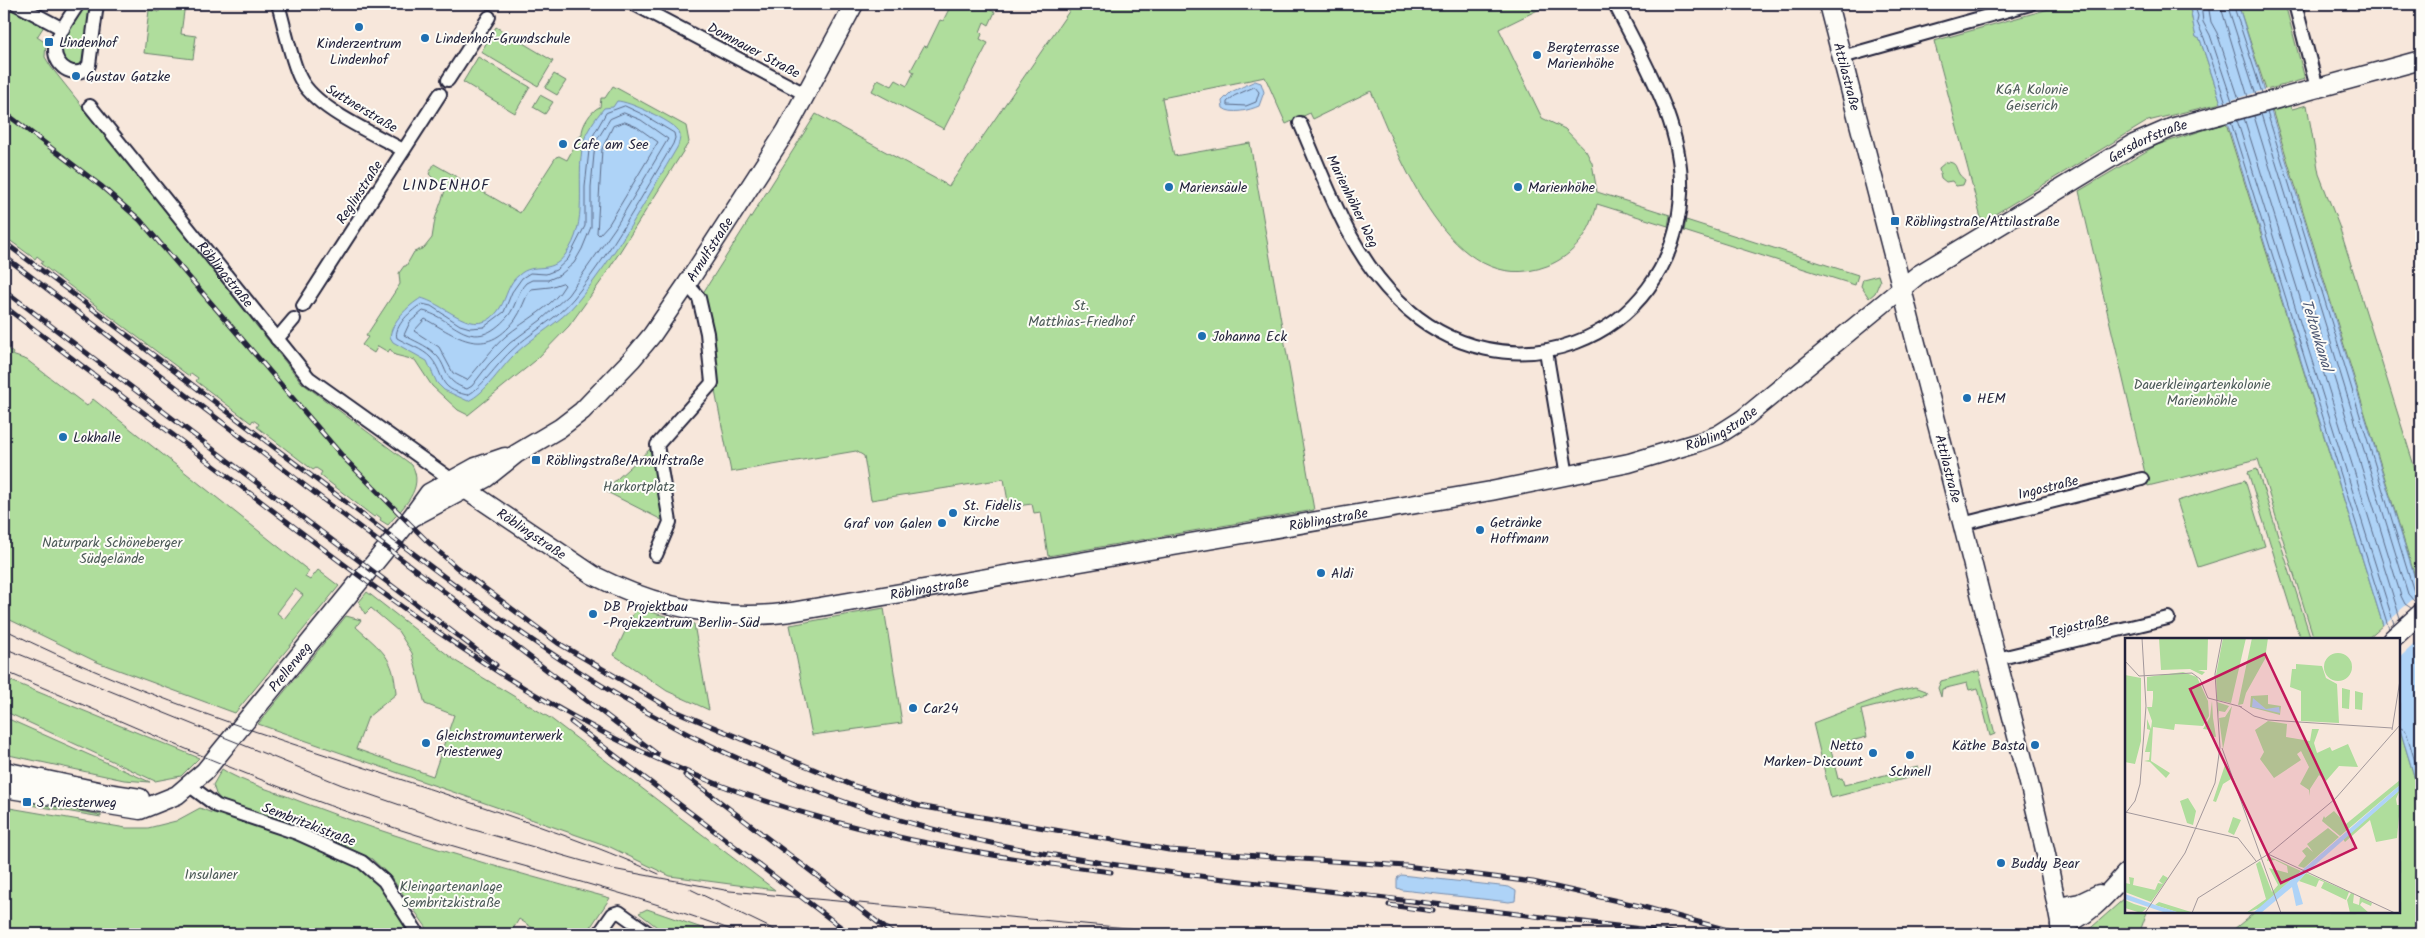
<svg xmlns="http://www.w3.org/2000/svg" width="2425" height="938" viewBox="0 0 2425 938" font-family="Kalam,sans-serif">
	<style>
		.green { fill: #afdd9c; stroke: #68806c; fill-rule: evenodd }
		.water { fill: #aed3f7; stroke: #768cac }
		.pier { fill: #f7e7db }
		.lines { fill: none; stroke-linecap: round; stroke-linejoin: round }
		.shore { stroke: #5a6986; stroke-width: 1 }
		.street-casing { stroke: #22223b; stroke-width: 16 }
		.secondary-casing { stroke: #22223b; stroke-width: 21 }
		.street { stroke: #fdfcf7; stroke-width: 12 }
		.secondary { stroke: #fdfcf7; stroke-width: 18 }
		.tram { stroke: #22223b; stroke-width: 1 }
		.rail-casing { stroke: #22223b; stroke-width: 5 }
		.rail { stroke: #fdfcf7; stroke-width: 3; stroke-dasharray: 9; stroke-linecap: butt }
		.poi-dot { fill: #1f6fb2; stroke: #fdfcf7; stroke-width: 2 }
		.labels { text-anchor: middle; stroke-width: 4; stroke-linejoin: round; paint-order: stroke }
		.poi-label { font-size: 14px; fill: #22223b; stroke: #fdfcf7; text-anchor: start }
		.street-label { font-size: 14px; fill: #22223b; stroke: #fdfcf7 }
		.park-label { font-size: 14px; fill: #4c5a58; stroke: #fdfcf7 }
		.neighbourhood-label { font-size: 15px; letter-spacing: 1px; fill: #22223b; stroke: #fdfcf7 }
		.water-label { font-size: 15px; font-style: italic; fill: #4c5773; stroke: #fdfcf7 }
		.inset-road { fill: none; stroke: #a2989b; stroke-width: 1 }
		.view { fill: #c2185b; fill-opacity: 0.15; stroke: #c2185b; stroke-width: 2.5 }
		.inset-edge { fill: none; stroke: #22223b; stroke-width: 2.5 }
	</style>
	<rect width="100%" height="100%" fill="#f7e7db"/>
	<filter id="ink" filterUnits="userSpaceOnUse"><feTurbulence type="fractalNoise" baseFrequency=".02" numOctaves="2"/><feDisplacementMap in="SourceGraphic" scale="10" xChannelSelector="R" yChannelSelector="G"/><feConvolveMatrix kernelMatrix="1 2 1 2 8 2 1 2 1" color-interpolation-filters="sRGB"/></filter>
	<g filter="url(#ink)">
		<!-- green -->
		<path class="green" d="M84,4H92L85,59L80,66C40,71 77,17 84,4Z
			M160,4H185L181,34L196,36L193,59L144,53L149,10L159,12Z
			M940,4H984L986,8L995,12L989,25L984,22L980,32L982,34L980,39L988,43L944,129L872,91L878,79L892,86L896,80L907,86L914,72L911,70L924,46L927,47L940,20L943,21L949,9Z
			M1074,4H1550L1499,29L1542,118L1565,129L1586,151L1592,163L1597,192L1670,215L1668,226L1597,204C1591,232 1575,255 1547,266C1451,302 1399,155 1371,91L1313,119L1310,113L1286,124L1265,77L1162,98L1174,156L1250,143L1314,510L1048,556L1041,512L1034,513L1032,504L1009,507L1004,479L871,500L864,456L856,451L731,472L714,386L701,296L816,114L949,186Z
			M2067,4H2189L2196,37L2200,39L2221,103L2148,121L1982,222L1934,41Z
			M2238,4H2285L2305,79L2266,90Z
			M4,5L44,26L37,37L46,43L45,57L51,67L302,383L412,465C425,489 403,507 388,525L380,520L381,518L377,515L374,517L320,475L322,472L316,468L313,470L257,427L259,424L253,420L251,423L196,381L198,378L191,373L189,376L41,264L43,261L37,256L35,259L4,236Z
			M496,27L553,61L538,86L481,52Z
			M478,57L530,87L515,113L463,82Z
			M554,74L566,81L557,95L545,88Z
			M613,86L686,126L689,142L602,280L569,326L535,361L468,415L458,410L432,386L415,360L395,355L390,349L388,352L378,346L374,353L362,345L368,337L366,336L400,284L399,273L404,266H406L414,252L424,248L432,238L435,219L445,191L429,174L434,164L520,213L556,157L559,156L567,160L576,143L575,140L582,135C581,126 592,109 600,107L601,98H605Z
			M540,95L553,102L545,114L533,107Z
			M2290,105L2292,109L2307,105L2319,174L2339,226L2421,488L2420,593L2272,110Z
			M2226,123L2383,625L2367,639H2314L2258,459L2148,486L2079,191L2157,145Z
			M1946,162C1957,162 1955,167 1959,174C1961,177 1963,178 1965,180L1963,185L1956,186L1952,181L1946,182L1941,178L1939,168Z
			M1686,220L1858,275L1855,285L1684,231Z
			M1878,275L1880,281L1875,293L1869,298L1861,286L1863,279Z
			M4,346L13,353L12,355L27,360L87,406L93,399L309,571L305,577L310,580L318,570L339,586L235,713L97,662L4,617ZM295,589L303,595L284,619L277,613Z
			M650,449L656,455L663,515L662,520L607,492V488Z
			M2257,469L2311,639H2300L2248,472Z
			M2245,480L2265,546L2198,567L2177,501Z
			M367,592L457,662L550,718L775,890L670,876L608,846L258,724L346,616L361,620L356,627C382,651 394,656 396,694L368,717L356,749L433,776L454,715L425,704L412,653L398,631L371,608L365,614L359,602Z
			M636,608L694,624L709,710L667,691L614,655Z
			M884,608L902,723L812,735L790,625Z
			M1979,671L1995,734L1990,736L1978,688L1969,690L1967,683L1942,689L1941,697L1938,688L1941,681Z
			M4,678L199,758L181,776L155,781L4,711Z
			M1915,687L1926,691L1927,693L1861,710L1867,737L1830,746L1838,779L1842,778L1844,785L1918,767L1919,775L1831,798L1813,723L1894,692Z
			M2399,688V726L2421,799V934H2232L2233,930L2255,912H2399Z
			M4,717L150,782L124,780L4,754Z
			M222,769C240,782 278,792 299,801C400,840 505,870 610,898L586,934H542L519,919L510,934H431L391,877L372,859L332,840L221,800L216,794L213,785Z
			M31,802L101,815V817L30,805Z
			M4,807L126,828H148L176,821L200,808L212,813L214,810L331,851L376,877L411,934H4Z
			M2126,897V912H2147L2139,934H2084Z
			M647,909L719,934H666L639,913Z"/>
		<!-- water -->
		<path class="water" d="M2189,4H2238L2421,598V799L2399,726V639L2383,625L2221,103L2200,39L2196,37C2193,26 2192,15 2189,4Z
			M1255,81L1261,83L1264,92L1259,106C1250,110 1231,115 1223,108L1222,101L1231,92Z
			M617,101C629,101 671,121 678,130C682,135 679,141 678,146C647,198 616,256 577,302C560,323 535,335 516,353C501,367 486,393 468,401L444,390L437,383L427,361L393,342L390,337C392,321 408,306 421,298C448,305 477,343 500,308C507,297 508,283 519,275C534,261 550,276 565,255C590,223 575,181 583,144C586,131 595,119 604,108L613,107Z
			M1401,875L1509,887L1516,891L1515,901L1509,902L1402,890L1397,888V878Z"/>
		<!-- pier -->
		<path class="pier" d="M2268,89L2274,110L2224,124L2218,104Z
			M2421,592V638L2399,658V639H2383L2381,627Z"/>
		<g class="lines">
			<!-- shore -->
			<path class="shore" d="M2194,4L2198,16L2197,22L2204,38L2226,103
				M2201,4L2203,22L2210,35L2232,101
				M2208,4L2211,22L2217,33L2239,99
				M2220,4L2248,97
				M2227,4L2256,95
				M2233,4L2262,93
				M1255,87L1259,92L1256,102L1246,106L1227,105V102L1234,96Z
				M625,106L644,115L674,133L675,138L673,144C642,196 612,251 574,298C556,320 529,333 510,352C498,363 479,391 467,395C436,388 446,376 431,358C423,349 407,344 397,338C393,327 412,309 422,304L431,306L460,325L470,328L484,327L504,312L512,292L522,278L530,273L546,274L556,270L568,259L585,226V187L590,141L606,113Z
				M2267,112L2414,592L2421,596
				M624,113L641,120L668,139L615,228L568,295L541,320L510,343L489,364L472,386L467,389C441,381 449,366 434,353C426,345 414,341 404,335L410,322L423,311C455,318 471,358 508,316C516,307 517,292 526,283L532,280H548L560,275L574,263L582,249L591,227V187L595,143L610,119Z
				M2261,114L2408,594L2414,601L2421,602
				M2254,116L2401,596L2405,604L2411,608
				M2244,118L2400,618
				M2237,120L2394,624
				M625,122L637,127L658,142L609,224L599,235L597,233L602,149L613,126Z
				M2231,122L2389,629
				M563,283L565,285C553,307 525,320 506,336C491,349 480,366 467,380L453,373L439,347L414,331L425,319C458,337 484,360 515,320C522,311 524,298 531,289L550,287Z
				M2399,727L2406,731L2421,782"/>
			<defs>
				<g id="street">
					<path d="M16,4L63,29"/>
					<path d="M78,4C70,17 56,35 55,49C54,68 78,81 89,65L97,4"/>
					<path d="M278,4C284,24 291,60 300,78C315,109 373,133 403,150"/>
					<path d="M634,4L807,95"/>
					<path d="M2295,4L2317,88"/>
					<path d="M1842,57L2030,4"/>
					<path d="M448,80L489,17"/>
					<path id="s1" d="M90,106L309,378L452,480"/>
					<path d="M1300,123C1327,185 1349,252 1398,300C1503,405 1673,343 1681,194C1684,125 1644,63 1615,4"/>
					<path d="M303,306L440,94"/>
					<path d="M277,339L294,319"/>
					<path d="M1546,351L1567,476"/>
					<path d="M1962,524L2142,479"/>
					<path d="M656,555L670,522L657,445L712,383L707,333L699,298L687,284"/>
					<path d="M1997,659L2168,618"/>
					<path d="M190,786L217,806L297,833L362,862L384,881L418,934"/>
					<path d="M599,934L613,914L619,912L650,934"/>
				</g>
				<g id="secondary">
					<path id="s2" d="M1828,4C1880,201 1931,399 1981,597C2009,709 2042,821 2062,934"/>
					<path id="s3" d="M452,480L593,575C656,607 721,622 791,612L1491,491L1629,463L1699,442L1718,435L1743,419L1918,275L2134,144L2171,128L2421,60"/>
					<path id="s4" d="M411,518L486,478L516,454L560,428L582,411L632,359L652,335L687,284L786,131L854,4"/>
					<path d="M2392,639L2421,613"/>
					<path d="M4,771L107,793L140,798"/>
					<path id="s5" d="M4,788L140,810L177,795L205,771L411,518L429,493L476,467L505,457"/>
					<path d="M2057,907L2080,903L2099,894"/>
					<path d="M2060,926C2087,919 2108,893 2126,873"/>
				</g>
			</defs>
			<!-- street casing -->
			<use href="#street" class="street-casing"/>
			<!-- secondary casing -->
			<use href="#secondary" class="secondary-casing"/>
			<!-- street -->
			<use href="#street" class="street"/>
			<!-- secondary -->
			<use href="#secondary" class="secondary"/>
			<!-- tram -->
			<path class="tram" d="M4,629C148,702 305,747 457,798C525,821 593,844 659,874
				M4,648L342,785L464,827L607,868L730,891L1191,934
				M4,671C127,723 250,780 377,822C498,863 623,888 742,934
				M690,889L783,934"/>
			<defs>
				<path id="rail" d="M4,112L101,186L140,220L344,458L427,541L456,567L558,643L673,710L854,786L919,806L1169,850L1406,866L1533,882L1640,906L1742,934
					M4,242C119,328 233,416 347,503C434,569 520,637 614,693C683,735 758,770 834,798C987,855 1150,870 1311,889C1435,903 1559,920 1683,934
					M4,256L657,754
					M4,290L496,665
					M4,306C93,375 183,442 272,510C411,616 550,720 715,783C843,832 975,855 1111,872
					M571,722L850,934
					M685,775L893,934
					M1389,905L1433,911"/>
			</defs>
			<!-- rail casing -->
			<use href="#rail" class="rail-casing"/>
			<!-- rail -->
			<use href="#rail" class="rail"/>
		</g>
	</g>
	<!-- markers -->
	<g class="poi-dot">
		<circle cx="359" cy="27" r="5"/>
		<circle cx="425" cy="38" r="5"/>
		<rect x="44" y="37" width="10" height="10" rx="2.5"/>
		<circle cx="1537" cy="55" r="5"/>
		<circle cx="76" cy="76" r="5"/>
		<circle cx="563" cy="144" r="5"/>
		<circle cx="1169" cy="187" r="5"/>
		<circle cx="1518" cy="187" r="5"/>
		<rect x="1890" y="216" width="10" height="10" rx="2.5"/>
		<circle cx="1202" cy="336" r="5"/>
		<circle cx="1967" cy="398" r="5"/>
		<circle cx="63" cy="437" r="5"/>
		<rect x="531" y="455" width="10" height="10" rx="2.5"/>
		<circle cx="953" cy="513" r="5"/>
		<circle cx="942" cy="523" r="5"/>
		<circle cx="1480" cy="530" r="5"/>
		<circle cx="1321" cy="573" r="5"/>
		<circle cx="593" cy="614" r="5"/>
		<circle cx="913" cy="708" r="5"/>
		<circle cx="426" cy="743" r="5"/>
		<circle cx="2035" cy="745" r="5"/>
		<circle cx="1873" cy="753" r="5"/>
		<circle cx="1910" cy="755" r="5"/>
		<rect x="22" y="797" width="10" height="10" rx="2.5"/>
		<circle cx="2001" cy="863" r="5"/>
	</g>
	<g class="labels">
		<!-- poi labels -->
		<g class="poi-label">
			<text x="435" y="43">Lindenhof-Grundschule</text>
			<text x="59" y="47">Lindenhof</text>
			<text x="359" y="48" text-anchor="middle">Kinderzentrum<tspan x="359" dy="16">Lindenhof</tspan></text>
			<text x="1547" y="52">Bergterrasse<tspan x="1547" dy="16">Marienhöhe</tspan></text>
			<text x="86" y="81">Gustav Gatzke</text>
			<text x="573" y="149">Cafe am See</text>
			<text x="1179" y="192">Mariensäule</text>
			<text x="1528" y="192">Marienhöhe</text>
			<text x="1905" y="226">Röblingstraße/Attilastraße</text>
			<text x="1212" y="341">Johanna Eck</text>
			<text x="1977" y="403">HEM</text>
			<text x="73" y="442">Lokhalle</text>
			<text x="546" y="465">Röblingstraße/Arnulfstraße</text>
			<text x="963" y="510">St. Fidelis<tspan x="963" dy="16">Kirche</tspan></text>
			<text x="1490" y="527">Getränke<tspan x="1490" dy="16">Hoffmann</tspan></text>
			<text x="932" y="528" text-anchor="end">Graf von Galen</text>
			<text x="1331" y="578">Aldi</text>
			<text x="603" y="611">DB Projektbau<tspan x="603" dy="16">-Projekzentrum Berlin-Süd</tspan></text>
			<text x="923" y="713">Car24</text>
			<text x="436" y="740">Gleichstromunterwerk<tspan x="436" dy="16">Priesterweg</tspan></text>
			<text x="1863" y="750" text-anchor="end">Netto<tspan x="1863" dy="16">Marken-Discount</tspan></text>
			<text x="2025" y="750" text-anchor="end">Käthe Basta</text>
			<text x="1910" y="776" text-anchor="middle">Schnell</text>
			<text x="37" y="807">S Priesterweg</text>
			<text x="2011" y="868">Buddy Bear</text>
		</g>
		<!-- street labels -->
		<g class="street-label">
			<text transform="translate(754 50) rotate(28)" y="5">Domnauer Straße</text>
			<text dy="5" stroke="none"><textPath href="#s2" startOffset="75">Attilastraße</textPath></text>
			<text transform="translate(362 108) rotate(31)" y="5">Suttnerstraße</text>
			<text dy="5" stroke="none"><textPath href="#s3" startOffset="1842">Gersdorfstraße</textPath></text>
			<text transform="translate(359 192) rotate(-57)" y="5">Reglinstraße</text>
			<text transform="translate(1353 201) rotate(64)" y="5">Marienhöher Weg</text>
			<text dy="5" stroke="none"><textPath href="#s4" startOffset="409">Arnulfstraße</textPath></text>
			<text dy="5" stroke="none"><textPath href="#s1" startOffset="216">Röblingstraße</textPath></text>
			<text dy="5" stroke="none"><textPath href="#s3" startOffset="1325">Röblingstraße</textPath></text>
			<text dy="5" stroke="none"><textPath href="#s2" startOffset="480">Attilastraße</textPath></text>
			<text transform="translate(2048 487) rotate(-14)" y="5">Ingostraße</text>
			<text dy="5" stroke="none"><textPath href="#s3" startOffset="920">Röblingstraße</textPath></text>
			<text dy="5" stroke="none"><textPath href="#s3" startOffset="96">Röblingstraße</textPath></text>
			<text dy="5" stroke="none"><textPath href="#s3" startOffset="515">Röblingstraße</textPath></text>
			<text transform="translate(2079 625) rotate(-14)" y="5">Tejastraße</text>
			<text dy="5" stroke="none"><textPath href="#s5" startOffset="349">Prellerweg</textPath></text>
			<text transform="translate(309 824) rotate(21)" y="5">Sembritzkistraße</text>
		</g>
		<!-- park labels -->
		<g class="park-label">
			<text x="2032" y="94">KGA Kolonie<tspan x="2032" dy="16">Geiserich</tspan></text>
			<text x="1081" y="310">St.<tspan x="1081" dy="16">Matthias-Friedhof</tspan></text>
			<text x="2202" y="389">Dauerkleingartenkolonie<tspan x="2202" dy="16">Marienhöhle</tspan></text>
			<text x="639" y="491">Harkortplatz</text>
			<text x="112" y="547">Naturpark Schöneberger<tspan x="112" dy="16">Südgelände</tspan></text>
			<text x="211" y="879">Insulaner</text>
			<text x="451" y="891">Kleingartenanlage<tspan x="451" dy="16">Sembritzkistraße</tspan></text>
		</g>
		<!-- neighbourhood labels -->
		<g class="neighbourhood-label">
			<text x="446" y="190">LINDENHOF</text>
		</g>
		<!-- water labels -->
		<g class="water-label">
			<text transform="translate(2317 335) rotate(73)" y="5">Teltowkanal</text>
		</g>
	</g>
	<!-- overview -->
	<g transform="translate(2125 638)">
		<rect width="275" height="275" fill="#f7e7db"/>
		<path d="M34,0H83L82,32H73L80,34L77,37L65,31L36,32ZM98,0H121L106,65L92,62L91,37ZM127,0H143L140,21L121,55L118,66L113,67ZM199 29a14 14 0 1 1 28 0a14 14 0 1 1-28 0ZM171,26L197,28L201,40L212,46L214,85L176,83V53L165,49L167,31H171ZM58,34L72,39L83,63L84,78L78,88L50,86L49,92L28,89L26,123L45,135L41,140L25,124L19,123L24,122L25,114H20L25,92L22,91V81L26,91L27,83L22,69H27L28,60V53H22V39ZM0,37L16,40V103L10,126L0,124ZM217,50L225,52L224,71L217,70ZM230,53L238,55L237,72L230,71ZM143,57V66L156,68L155,77L125,69L126,58ZM87,63L88,80L91,99L85,98L86,92L78,91L85,79ZM92,64L104,68L100,74L94,73V80L100,79L107,68L98,111ZM143,83L162,86L161,99L185,103L187,91H194L189,105L192,115L205,109L207,113L223,106L233,129L214,128L201,143L194,137L185,151V158L184,152L175,146L184,129L176,113L172,116L176,122L149,140L135,121L139,114L130,92ZM100,127L106,141L98,146L91,164L88,163ZM275,142V147L215,198L197,183L199,178L200,180L209,173L221,186ZM275,152L271,161L272,167H275L272,200L251,204L245,182L220,204L218,201ZM63,160L71,173L68,187L62,185L55,163ZM108,179L116,182L109,197L103,194ZM203,190L214,199L179,230L173,228L181,218L177,213L182,209L188,214L182,206ZM143,218L176,233L135,270L121,275L141,261L131,226L135,223L147,254L153,247L144,230L163,235L162,228L150,222L142,223ZM181,235L224,254L221,262L196,250L199,244L194,242L191,249L174,243ZM38,237L43,240L26,264L0,254V245L5,246L4,239L9,240L8,247L30,252L33,245L38,246L34,243ZM226,255L229,256L228,265L234,267L235,259L247,265L246,268L237,264L235,267L244,275H225L222,262ZM0,262L9,266L22,270L16,275L0,270ZM34,264L66,274V275H55L30,267Z" fill="#afdd9c"/>
		<path d="M128,60L141,71L154,69L155,75L127,69ZM275,147V152L181,235L172,245L178,266L171,268L167,249L136,275H128ZM0,256L30,267L55,275H41L0,261Z" fill="#aed3f7"/>
		<path class="inset-road" d="M0,23L14,38L67,35L75,41L83,60L117,69M114,68L129,78L143,82L267,90M267,92L275,42M97,110L156,275M0,174L113,200L131,223M0,176L10,163L15,146L21,68L17,0M143,216L270,275M20,275L60,215L90,145L95,109L90,36L97,0M67,275L73,260L145,215L210,161L275,87"/>
		<path class="view" d="M140,16L231,210L156,245L65,51Z"/>
		<rect width="275" height="275" class="inset-edge"/>
	</g>
	<!-- margin -->
	<rect width="2425" height="938" fill="none" stroke="#fdfcf7" stroke-width="20"/>
	<rect x="10" y="10" width="2405" height="918" fill="none" stroke="#22223b" stroke-width="2" filter="url(#ink)"/>
</svg>
